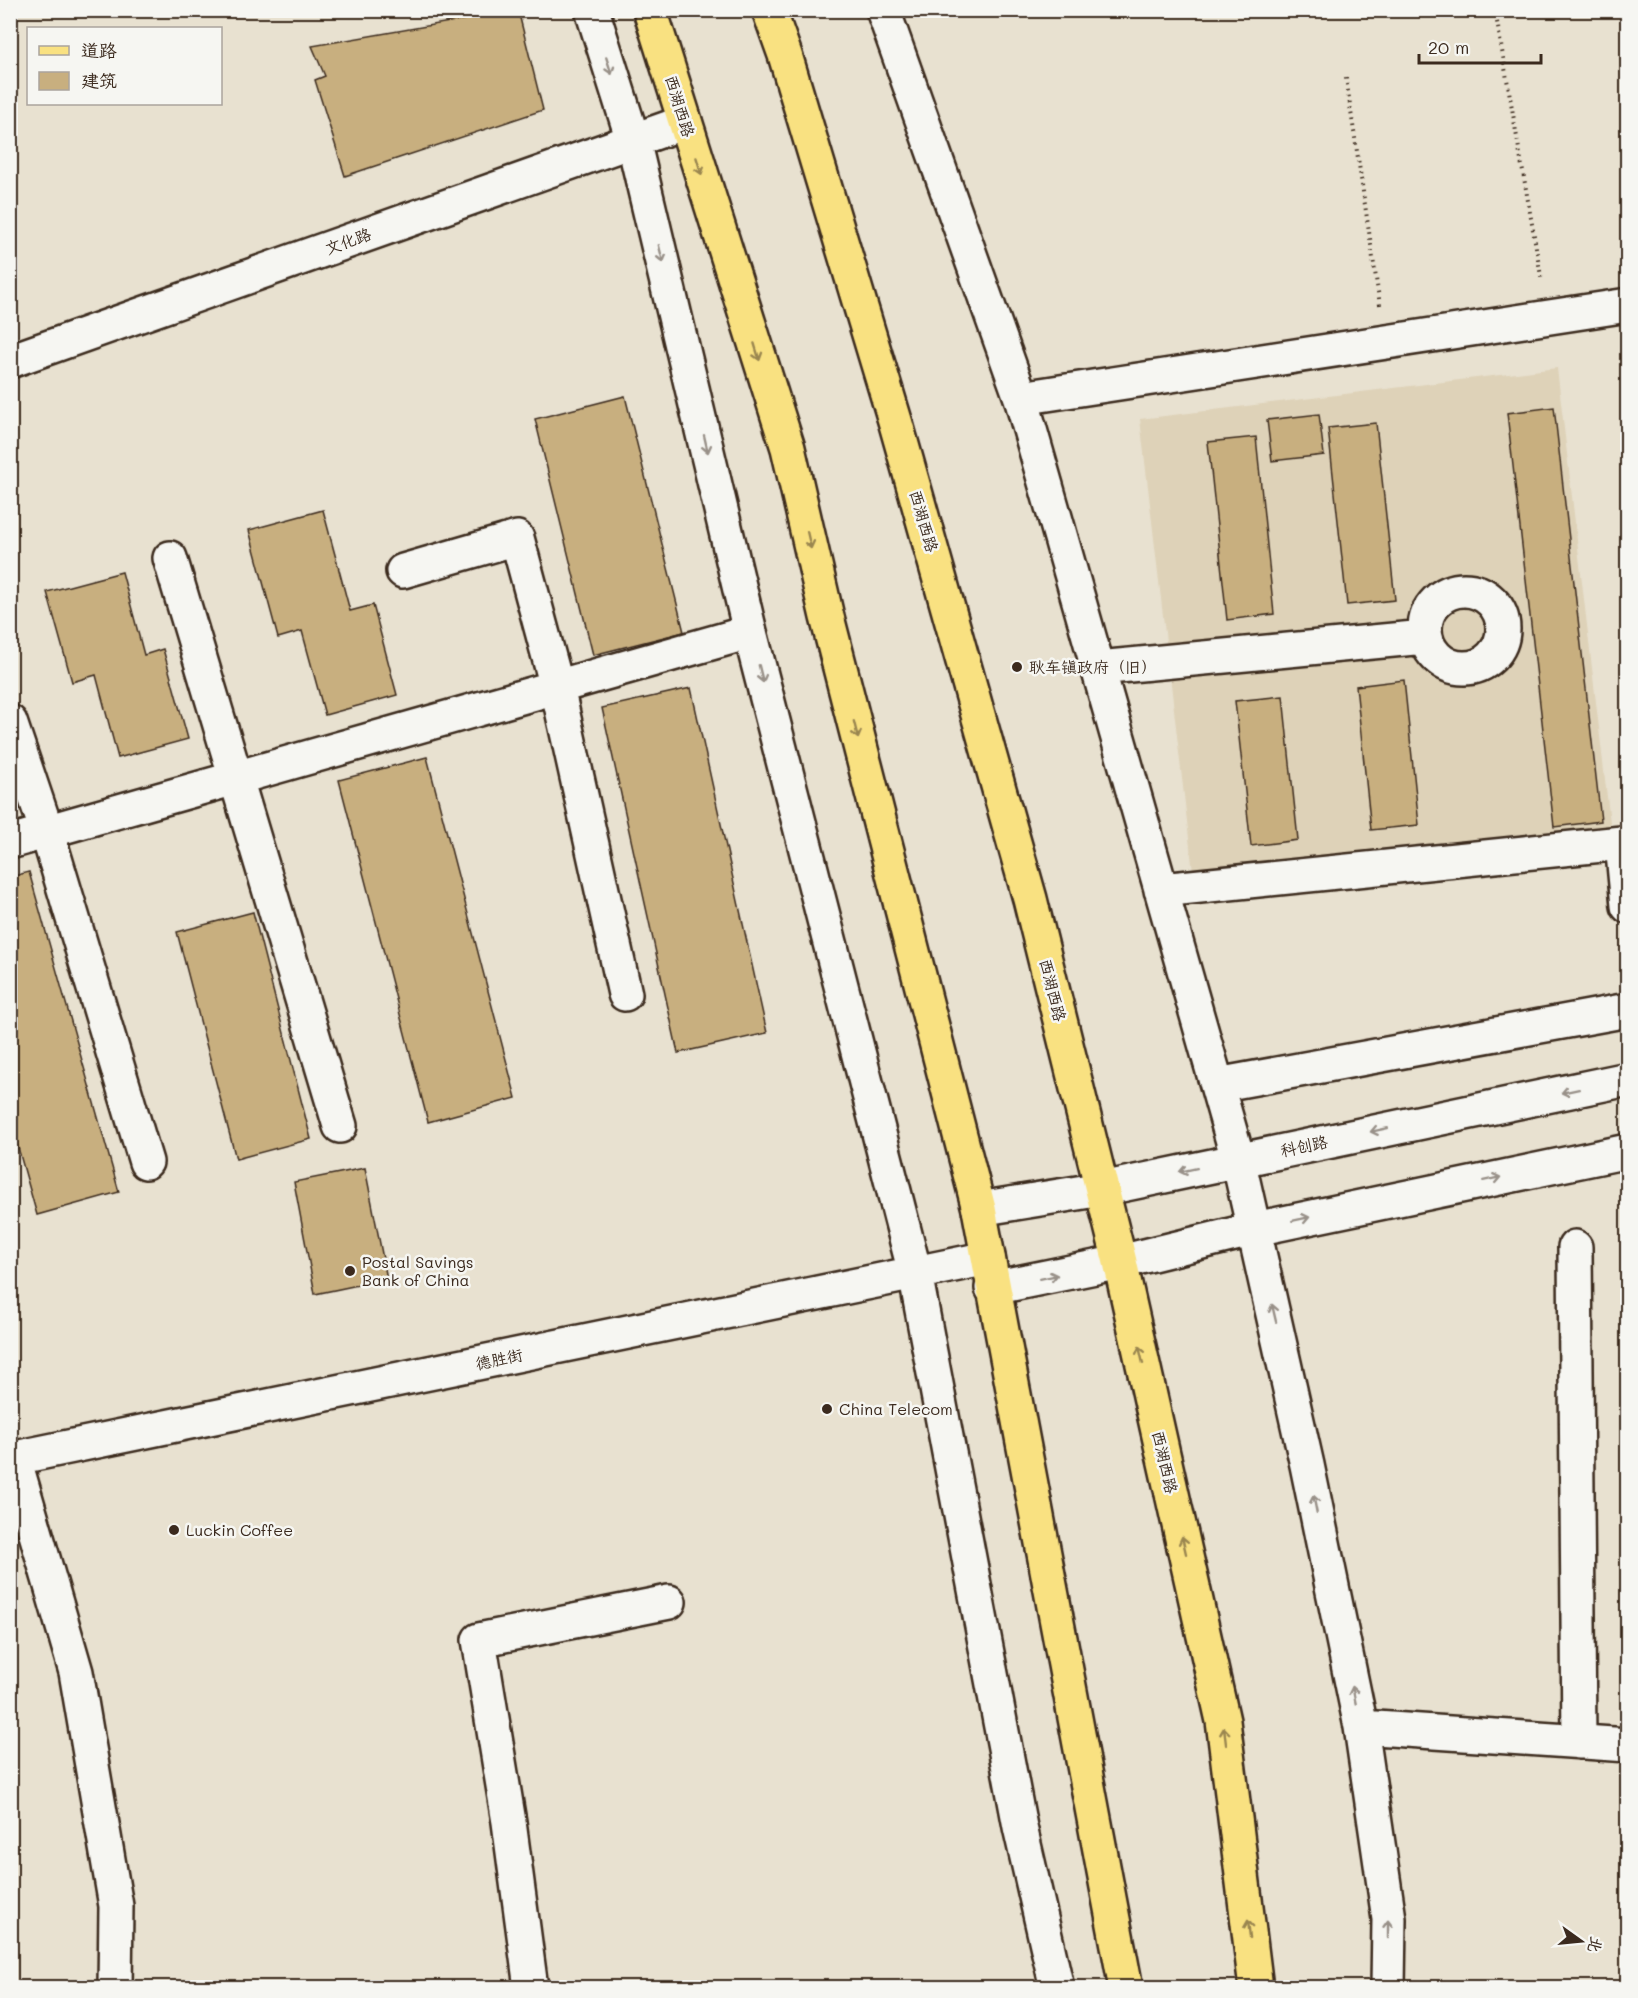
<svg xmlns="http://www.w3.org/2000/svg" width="1638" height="1998" viewBox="0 0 1638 1998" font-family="Mali,'LXGW WenKai TC',sans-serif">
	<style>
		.built { fill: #ded2b8 }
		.building { fill: #c8af7f; stroke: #3b2a1e; stroke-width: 1.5 }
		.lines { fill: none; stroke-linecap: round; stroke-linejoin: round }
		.minor-casing { stroke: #3b2a1e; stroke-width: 38 }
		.major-casing { stroke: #3b2a1e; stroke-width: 38 }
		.path { stroke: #3b2a1e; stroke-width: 4; stroke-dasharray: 1.5 4.5; stroke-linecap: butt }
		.minor { stroke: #f6f6f2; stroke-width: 33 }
		.major { stroke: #f9e181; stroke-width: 33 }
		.oneway { stroke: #989088 }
		.oneway2 { stroke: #9a8650 }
		.poi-dot { fill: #3b2a1e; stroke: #f6f6f2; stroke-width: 2 }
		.labels { text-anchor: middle; stroke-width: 5; stroke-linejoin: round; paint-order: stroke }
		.street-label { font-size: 16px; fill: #3b2a1e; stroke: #f6f6f2 }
		.poi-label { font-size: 16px; fill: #3b2a1e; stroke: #f6f6f2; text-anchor: start }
	</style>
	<rect width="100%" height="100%" fill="#e8e1d0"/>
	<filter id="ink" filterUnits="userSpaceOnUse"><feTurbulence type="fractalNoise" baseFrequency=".0167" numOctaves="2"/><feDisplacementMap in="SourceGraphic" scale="12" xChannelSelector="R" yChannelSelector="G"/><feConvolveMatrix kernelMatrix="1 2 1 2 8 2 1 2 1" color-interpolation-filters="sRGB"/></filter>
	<g filter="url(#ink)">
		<!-- built -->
		<path class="built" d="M1557,368L1611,831L1194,881L1140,419Z"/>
		<!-- building -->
		<path class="building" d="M518,10L543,110L345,176L315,80L325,76L312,46Z
			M625,396L684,632L593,655L535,419Z
			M1554,407L1601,821L1554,827L1507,413Z
			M1319,414L1324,455L1272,461L1267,420Z
			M1376,423L1395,600L1347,605L1328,428Z
			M1256,437L1274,614L1227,620L1208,442Z
			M323,510L350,611L373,605L397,695L325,715L302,631L278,638L249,530Z
			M122,572L144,655L163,649L188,739L118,758L96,675L72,682L47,592Z
			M1404,680L1419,825L1371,830L1356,686Z
			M691,688L767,1033L678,1053L602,708Z
			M1283,696L1298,840L1251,846L1235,701Z
			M427,757L516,1098L428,1122L339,780Z
			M29,872L119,1192L37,1215L10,1119V877Z
			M253,912L311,1139L236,1159L177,932Z
			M365,1168L387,1279L315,1294L294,1182Z"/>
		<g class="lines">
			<defs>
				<path id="minor" d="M592,10L633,140L750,632L915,1273L1020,1827L1057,1988
					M883,10L1021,398L1238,1159L1307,1465L1361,1727L1389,1919L1388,1988
					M10,361L685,122
					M1021,398L1628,305
					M170,558L340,1126
					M403,571L517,538L557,687L625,994
					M1425 629a39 39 0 1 1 78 0a39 39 0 1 1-78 0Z
					M1098,668L1425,637
					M10,722L47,832L146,1162
					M10,842L750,632
					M1161,890L1622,843L1628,906
					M1217,1085L1628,1010
					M979,1209L1102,1189L1628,1079
					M1575,1247L1579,1742
					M992,1288L1120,1262L1255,1229L1628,1151
					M14,1458L76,1672L116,1906L115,1988
					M10,1459L988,1258
					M1361,1727L1628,1745
					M531,1988L509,1822L479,1640L669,1602"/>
				<path id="major" d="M650,10L788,448L827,617L979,1209L1126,1988
					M769,10L785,55L896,424L1030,899L1120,1262L1223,1721L1256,1988"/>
			</defs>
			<!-- minor casing -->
			<use href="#minor" class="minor-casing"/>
			<!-- major casing -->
			<use href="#major" class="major-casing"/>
			<!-- path -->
			<path class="path" d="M1495,10L1542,282
				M1346,78L1380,305"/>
			<!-- minor -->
			<use href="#minor" class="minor"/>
			<!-- major -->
			<use href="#major" class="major"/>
		</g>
		<!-- one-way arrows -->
		<defs><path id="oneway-shaft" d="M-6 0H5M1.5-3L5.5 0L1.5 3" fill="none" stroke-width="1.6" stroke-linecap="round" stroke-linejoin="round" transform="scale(1.5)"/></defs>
		<g class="oneway">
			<use href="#oneway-shaft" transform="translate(609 66) rotate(72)"/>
			<use href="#oneway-shaft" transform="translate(661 254) rotate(76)"/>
			<use href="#oneway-shaft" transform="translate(706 444) rotate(77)"/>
			<use href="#oneway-shaft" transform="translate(761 674) rotate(76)"/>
			<use href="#oneway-shaft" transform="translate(1570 1091) rotate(168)"/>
			<use href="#oneway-shaft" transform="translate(1379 1130) rotate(168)"/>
			<use href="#oneway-shaft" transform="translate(1188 1170) rotate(168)"/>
			<use href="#oneway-shaft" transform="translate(1492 1179) rotate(-12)"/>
			<use href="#oneway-shaft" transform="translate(1301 1219) rotate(-12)"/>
			<use href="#oneway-shaft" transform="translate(1049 1277) rotate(-12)"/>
			<use href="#oneway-shaft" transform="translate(1274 1313) rotate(-103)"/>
			<use href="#oneway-shaft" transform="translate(1315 1504) rotate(-101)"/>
			<use href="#oneway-shaft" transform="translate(1354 1695) rotate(-101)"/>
			<use href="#oneway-shaft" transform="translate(1388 1929) rotate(-90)"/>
		</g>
		<g class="oneway2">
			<use href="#oneway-shaft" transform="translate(699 166) rotate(73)"/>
			<use href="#oneway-shaft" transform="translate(757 352) rotate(73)"/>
			<use href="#oneway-shaft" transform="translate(809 540) rotate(77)"/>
			<use href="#oneway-shaft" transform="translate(856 730) rotate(76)"/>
			<use href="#oneway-shaft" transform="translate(1141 1355) rotate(-103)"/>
			<use href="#oneway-shaft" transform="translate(1184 1545) rotate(-103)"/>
			<use href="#oneway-shaft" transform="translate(1225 1736) rotate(-97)"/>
			<use href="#oneway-shaft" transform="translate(1249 1929) rotate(-97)"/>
		</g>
	</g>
	<!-- markers -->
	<g class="poi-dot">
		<circle cx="1017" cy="667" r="6"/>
		<circle cx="350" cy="1271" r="6"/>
		<circle cx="827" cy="1409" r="6"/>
		<circle cx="174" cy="1530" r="6"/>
	</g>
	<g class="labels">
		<!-- street labels -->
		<g class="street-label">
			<text transform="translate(680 106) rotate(73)" y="6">西湖西路</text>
			<text transform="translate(348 241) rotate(-20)" y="6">文化路</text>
			<text transform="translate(924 521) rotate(74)" y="6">西湖西路</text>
			<text transform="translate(1053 990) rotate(76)" y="6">西湖西路</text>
			<text transform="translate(1304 1146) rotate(-12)" y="6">科创路</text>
			<text transform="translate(499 1359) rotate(-12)" y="6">德胜街</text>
			<text transform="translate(1165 1462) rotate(77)" y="6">西湖西路</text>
		</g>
		<!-- poi labels -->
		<g class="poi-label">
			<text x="1029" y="673">耿车镇政府（旧）</text>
			<text x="362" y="1268">Postal Savings<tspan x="362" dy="18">Bank of China</tspan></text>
			<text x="839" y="1415">China Telecom</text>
			<text x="186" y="1536">Luckin Coffee</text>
		</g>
	</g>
	<!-- margin -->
	<rect width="1638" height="1998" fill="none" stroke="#f6f6f2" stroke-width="36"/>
	<rect x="18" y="18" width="1602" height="1962" fill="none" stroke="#3b2a1e" stroke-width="2" filter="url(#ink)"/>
	<!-- legend -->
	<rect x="27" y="27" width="195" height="78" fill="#f6f6f2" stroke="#aba49d" stroke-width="1.5"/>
	<rect x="39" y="46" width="30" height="9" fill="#f9e181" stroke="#aba49d" stroke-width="1.5"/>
	<text x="81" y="57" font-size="18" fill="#3b2a1e">道路</text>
	<rect x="39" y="72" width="30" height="18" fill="#c8af7f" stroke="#aba49d" stroke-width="1.5"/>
	<text x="81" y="87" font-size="18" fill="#3b2a1e">建筑</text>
	<!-- north arrow -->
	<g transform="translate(1581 1941) rotate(105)" stroke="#f6f6f2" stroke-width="4.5" paint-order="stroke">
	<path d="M0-4.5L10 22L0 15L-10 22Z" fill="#3b2a1e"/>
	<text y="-9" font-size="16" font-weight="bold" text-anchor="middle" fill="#3b2a1e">北</text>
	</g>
	<!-- scale -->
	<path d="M1419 54v9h122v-9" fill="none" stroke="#3b2a1e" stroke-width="3"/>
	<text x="1428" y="54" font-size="18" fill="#3b2a1e" stroke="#f6f6f2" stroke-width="4.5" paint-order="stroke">20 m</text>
</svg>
